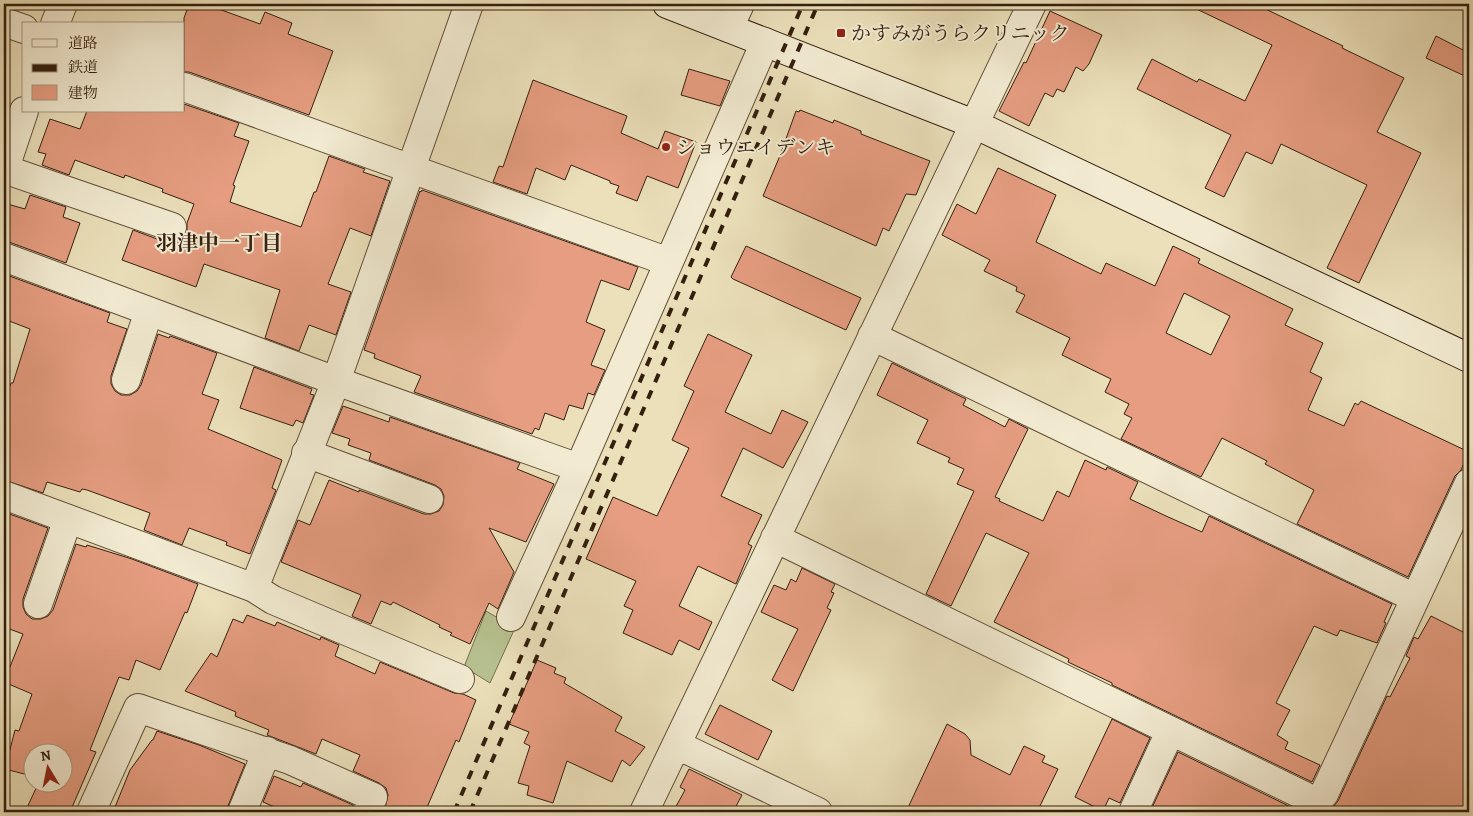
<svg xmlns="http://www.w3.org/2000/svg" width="1473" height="816" viewBox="0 0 1473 816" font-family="Alegreya,'Noto Serif JP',serif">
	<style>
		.park { fill: #b7c290; stroke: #76704f }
		.building { fill: #e69d81; stroke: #341f0e; fill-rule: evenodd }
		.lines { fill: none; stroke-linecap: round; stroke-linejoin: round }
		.street-casing { stroke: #624f39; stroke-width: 30 }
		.secondary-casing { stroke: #341f0e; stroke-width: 30 }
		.street { stroke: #f2ebd2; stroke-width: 28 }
		.secondary { stroke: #f2ebd2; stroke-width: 28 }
		.rail { stroke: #341f0e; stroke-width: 4; stroke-dasharray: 9 9; stroke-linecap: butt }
		.poi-dot { fill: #8f2418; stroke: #f2ebd2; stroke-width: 2 }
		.labels { text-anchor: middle; stroke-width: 4; stroke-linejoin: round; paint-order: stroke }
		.poi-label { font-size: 20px; fill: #341f0e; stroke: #f2ebd2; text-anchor: start }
		.neighbourhood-label { font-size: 21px; font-weight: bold; fill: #341f0e; stroke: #f2ebd2 }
	</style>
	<rect width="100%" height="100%" fill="#ebe0ba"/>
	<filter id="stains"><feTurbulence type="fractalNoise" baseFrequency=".004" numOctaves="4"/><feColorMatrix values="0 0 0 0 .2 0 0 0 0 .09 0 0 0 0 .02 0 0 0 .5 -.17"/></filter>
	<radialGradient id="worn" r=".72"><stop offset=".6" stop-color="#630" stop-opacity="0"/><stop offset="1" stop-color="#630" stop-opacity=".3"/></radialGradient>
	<!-- park -->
	<path class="park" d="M486,611L515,628L490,683L464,667Z"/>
	<!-- building -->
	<path class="building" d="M189,4H205L260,24L265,12L292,23L288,34L333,51L309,115L189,72H184V18Z
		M1186,4H1255L1343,46L1342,48L1404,78L1377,132L1421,153L1359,283L1327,268L1367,185L1281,144L1272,164L1246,152L1224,197L1205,188L1231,135L1137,89L1152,59L1197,82L1199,79L1245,101L1272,45Z
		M1050,11L1102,35L1089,64L1083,71L1076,67L1064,92L1057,89L1053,97L1045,93L1029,126L999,111L1024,62L1026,63Z
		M1436,36L1469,53V78L1426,58Z
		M689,69L730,81L720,106L681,95Z
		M533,80L627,116L621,133L658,149L665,131L696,142L678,188L647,176L637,201L616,193L619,186L610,183V181L571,165L565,180L536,168L527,194L493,182L499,166L503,167Z
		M184,104L239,123L234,136L249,141L233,185L235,186L230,202L301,227L314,192H316L329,156L365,169L363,172L390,181L371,236L350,228L328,284L351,292L336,335L309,325L299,351L265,338L280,290L204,264L196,287L122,260L133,230L173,245L174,242H180L187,233V223L194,204L162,192L163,189L125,175L124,178L75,160L69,175L42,165L46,154L38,152L50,119L80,129L87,111H184Z
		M800,110L833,123L834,120L861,131V134L930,161L916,195L906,194L889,231L883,228L876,246L763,196L779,158L796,111L799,112Z
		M998,168L1056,195L1036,242L1101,274L1106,263L1155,286L1173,246L1200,259L1198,263L1293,309L1285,325L1323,343L1310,372L1322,378L1308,410L1344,426L1355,403L1358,405L1361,401L1469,452L1461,470L1455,476L1408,577L1297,524L1314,490L1265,464L1267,461L1222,438L1201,477L1121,439L1132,418L1124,414L1129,404L1105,392L1111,379L1062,355L1070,338L1016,312L1025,295L1016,291L1017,287L984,271L990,260L942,235L957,204L976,214ZM1184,293L1230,316L1211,355L1166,333Z
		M422,190L638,267L629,290L601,280L586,322L605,330L591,365L605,370L594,395L588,393L583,409L569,405L564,420L545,413L539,430L535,428L532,434L414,392L421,376L374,358L375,354L364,350L420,191L421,192Z
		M30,195L66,207L63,217L80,223L66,263L9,242H4V203L25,209Z
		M746,246L861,298L846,330L733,279L731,277Z
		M4,274L110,313L107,322L127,329L111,376V384L115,391L121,395H130L137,391L141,385L158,334L169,338L170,336L217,353L202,394L219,400L208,429L282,460L272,488L276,490L250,554L226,545L227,542L189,528L182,545L144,530L150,513L87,490L82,489L80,492L47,482L43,493L4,480V403L11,383H13L30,329L4,319Z
		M708,334L752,355L725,412L771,434L782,410L808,422L783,468L743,448L721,496L762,515L748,544L752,546L736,584L698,566L679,606L712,622L699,650L679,640L672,655L623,633L633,610L624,606L636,581L586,559L613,497L657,516L689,448L672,440L694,391L684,386Z
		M892,363L966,399L963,405L1005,427L1009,419L1028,429L995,497L1000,499L999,501L1043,521L1057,491L1069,497L1085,460L1106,470L1107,467L1138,482L1130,499L1166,516L1202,532L1209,516L1392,604L1384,622L1386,623L1377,643L1340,630L1337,636L1314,626L1276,703L1290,710L1277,735L1288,742L1285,749L1320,765L1312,782L1112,685V683L1068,662L1069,659L994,622L1029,553L986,533L951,606L926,594L974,491L957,484L964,469L948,462L950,458L917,443L928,420L877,395Z
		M254,367L312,389L310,394L314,395L303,423L296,420L293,426L240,408Z
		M343,406L389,422L390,417L520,463L517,469L554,484L526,542L489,528L514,572L498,609L489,603L470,644L450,635L452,633L439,627L440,625L393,602L391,605L381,601L371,624L354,617L352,616L361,595L281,562L298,520L310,525L329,480L359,492V490L424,514H431L439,511L443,505L444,496L441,489L435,485L369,460L371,453L348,445L350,439L332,433Z
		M4,512L48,528L23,599V607L26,614L32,619H41L48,616L53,610L76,544L86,547L87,545L132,559L198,584L187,613L185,612L160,670L136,660L129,680L119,677L90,750L96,752L70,812H25L38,784H62V754H32V776L5,769L15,730L19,731L32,694L4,682L23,634L4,627Z
		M802,568L835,584L831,592L834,593L827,608L831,610L793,691L772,680L798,629L761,612L774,585L786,590L791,579L796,582Z
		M247,615L275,626L277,622L320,640L321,637L339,645L335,656L375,674L380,662L454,693L463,694L476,700L459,742L456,740L425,812H384L388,795L386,788L379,783L353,771L360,755L322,739L316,754L267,735L269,730L235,716L236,712L185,691L211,653L217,657L233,619L243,623Z
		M1431,616L1469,635V812H1329L1338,801L1387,696L1390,697L1410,658L1406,656L1414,637L1418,639Z
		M537,660L556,668L554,673L566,678L564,683L622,717L615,731L645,747L630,766L622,760L612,782L567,761L553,803L527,795L529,786L518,783L530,746L524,743L529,732L509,724Z
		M720,705L772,731L758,760L705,734Z
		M1112,719L1150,738L1120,803L1109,798L1103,811L1075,797Z
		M947,724L965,734L970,740L971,755L1010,775L1024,746L1045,756L1042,762L1058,769L1037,812H906Z
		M157,731L199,745L245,764L228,806L227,812H113L130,770L152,740H153Z
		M1178,752L1297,810L1296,812H1150Z
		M689,769L742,795L733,812H673L685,790L680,787Z
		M274,776L301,787L303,783L353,805L352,812H275L277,808L263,802Z"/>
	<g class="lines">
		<defs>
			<path id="street" d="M4,22L24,29
				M55,24L63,4
				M729,28L740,4
				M184,87L669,262
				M4,169L172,227
				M4,171L24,111
				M4,257L336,381L579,468
				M872,336L1415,598
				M126,380L149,311
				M306,453L429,499
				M4,495L254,588
				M775,538L1317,802
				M38,604L68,519
				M511,617L579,468L765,42
				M460,679L273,600L254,588L336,381L469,4
				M677,745L818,812
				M91,812L138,708L290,760L373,797L367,812
				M242,812L267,751
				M644,812L1032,4
				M1133,812L1170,732
				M1312,812L1317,802L1324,794L1469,483"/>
			<path id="secondary" d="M667,4L974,124L1469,358"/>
		</defs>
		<!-- street casing -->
		<use href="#street" class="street-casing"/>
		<!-- secondary casing -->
		<use href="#secondary" class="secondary-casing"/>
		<!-- street -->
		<use href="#street" class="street"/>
		<!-- secondary -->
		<use href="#secondary" class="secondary"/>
		<!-- rail -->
		<path class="rail" d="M454,812L803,4
			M470,812L818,4"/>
	</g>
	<!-- markers -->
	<g class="poi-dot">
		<rect x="836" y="28" width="10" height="10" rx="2.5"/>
		<circle cx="666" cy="147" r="5"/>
	</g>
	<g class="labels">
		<!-- poi labels -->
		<g class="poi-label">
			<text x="851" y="40">かすみがうらクリニック</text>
			<text x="676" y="154">ショウエイデンキ</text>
		</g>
		<!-- neighbourhood labels -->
		<g class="neighbourhood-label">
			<text x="219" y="250">羽津中一丁目</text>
		</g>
	</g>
	<!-- margin -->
	<rect width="1473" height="816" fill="none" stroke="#ebe0ba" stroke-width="20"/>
	<rect x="5" y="5" width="1463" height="806" fill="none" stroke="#341f0e" stroke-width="2.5"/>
	<rect x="10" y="10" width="1453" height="796" fill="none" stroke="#341f0e"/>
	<!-- legend -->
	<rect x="22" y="22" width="162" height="90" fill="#f2ebd2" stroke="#a69984"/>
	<rect x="32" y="39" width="25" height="8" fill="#f2ebd2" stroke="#a69984"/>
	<text x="68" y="48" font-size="15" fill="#341f0e">道路</text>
	<rect x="32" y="64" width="25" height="8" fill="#341f0e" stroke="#a69984"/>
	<text x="68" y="72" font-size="15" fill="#341f0e">鉄道</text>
	<rect x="32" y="85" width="25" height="15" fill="#e69d81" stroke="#a69984"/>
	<text x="68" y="98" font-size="15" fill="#341f0e">建物</text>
	<!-- north arrow -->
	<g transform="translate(48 768) rotate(350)"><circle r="24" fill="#f2ebd2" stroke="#a69984"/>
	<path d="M0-4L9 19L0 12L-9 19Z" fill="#8f2418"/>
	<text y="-8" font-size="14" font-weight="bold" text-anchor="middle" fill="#341f0e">N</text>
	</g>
	<rect width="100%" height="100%" filter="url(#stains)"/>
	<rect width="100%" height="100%" fill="url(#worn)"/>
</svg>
